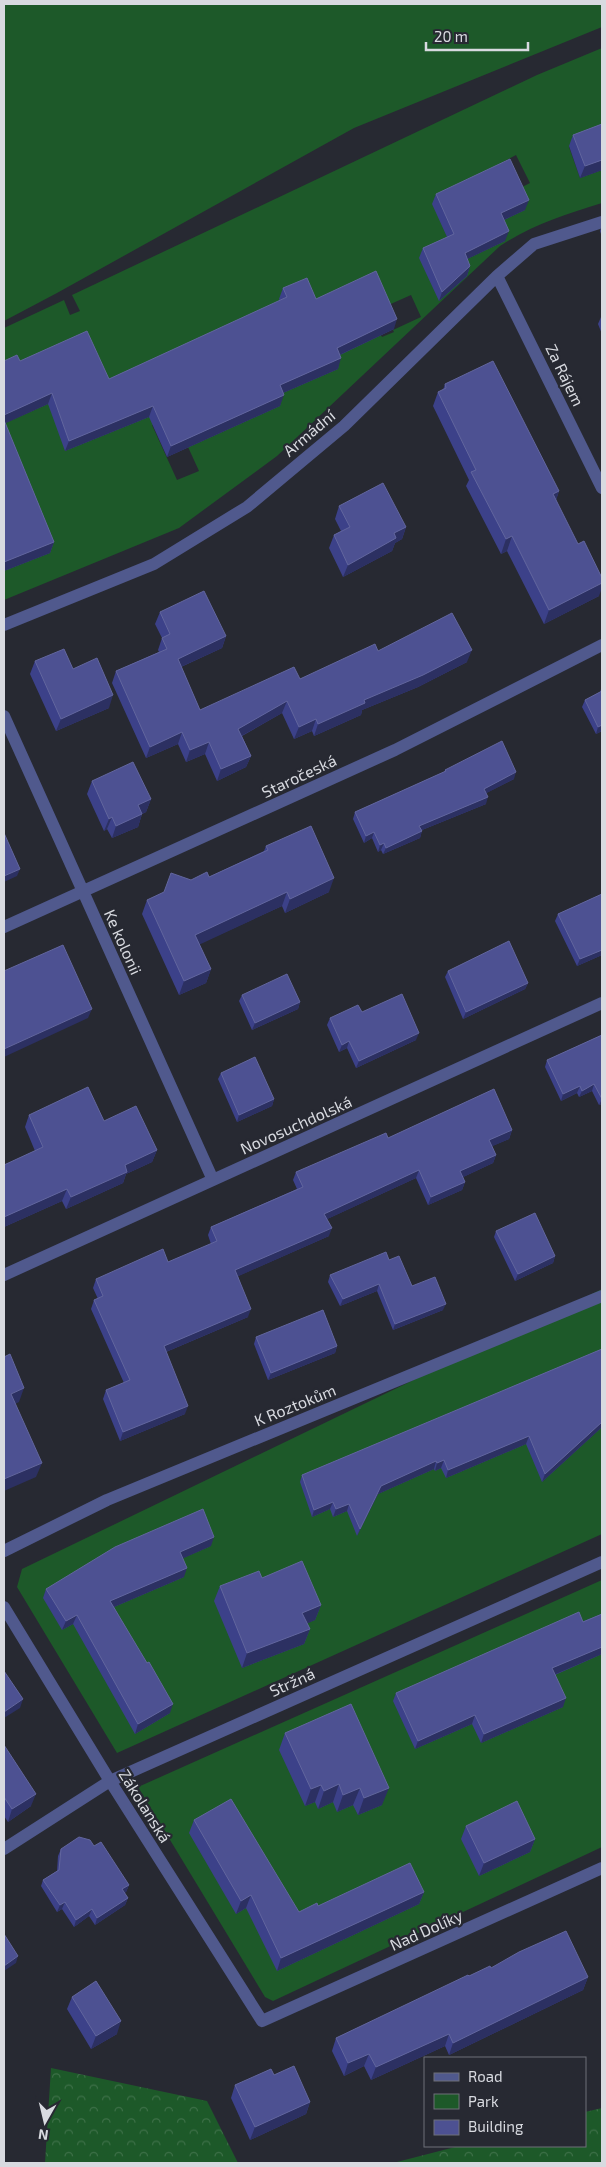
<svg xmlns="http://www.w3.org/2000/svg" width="606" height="2167" viewBox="0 0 606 2167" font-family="'Exo 2',sans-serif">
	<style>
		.green { fill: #1d5929; fill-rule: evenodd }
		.forest { fill: url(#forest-crowns) }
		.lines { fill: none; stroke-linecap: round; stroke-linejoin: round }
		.minor { stroke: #50598d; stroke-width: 12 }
		.wall { fill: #3c4189 }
		.shaded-wall { fill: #2c3062 }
		.building { fill: #4d5192; stroke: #62669e }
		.labels { text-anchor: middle; stroke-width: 4.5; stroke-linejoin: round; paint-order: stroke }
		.street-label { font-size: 16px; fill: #d8dae0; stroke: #272932 }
	</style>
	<defs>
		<pattern id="forest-crowns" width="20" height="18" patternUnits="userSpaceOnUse" patternTransform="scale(1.25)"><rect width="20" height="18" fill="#1d5929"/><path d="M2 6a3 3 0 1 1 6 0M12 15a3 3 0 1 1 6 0" fill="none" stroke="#3d7048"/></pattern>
	</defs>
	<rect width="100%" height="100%" fill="#272932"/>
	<!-- green -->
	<path class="green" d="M4,4H602V27L354,128L57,293L4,321Z
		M602,48V133L569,147L580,178L602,170V203C564,215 534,224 500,246L277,456L179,528L4,600V328L64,300L70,315L80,311L72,295L537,75ZM516,155L530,183L516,190L497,223L506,169L503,162ZM411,295L421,317L393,330L394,332L382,337L381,335L342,353L330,351L312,310L384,307ZM152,425L206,439L188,447L199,471L177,480Z
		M602,1289V1534L117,1753L17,1587L22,1569Z
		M602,1580V1847L273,2001L265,1997L138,1787Z"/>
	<!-- forest -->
	<path class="forest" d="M51,2068L207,2101L238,2163H45Z
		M602,2108V2163H393L459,2146H585V2112Z"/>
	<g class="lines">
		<!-- minor -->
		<path class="minor" d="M497,276L602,488
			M4,625L154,564L247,507L344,426L497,276L534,244L602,222
			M4,716L213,1180
			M4,927L395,750L602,645
			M4,1275L602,1003
			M4,1551L107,1500L602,1296
			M4,1607L110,1781L262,2021L602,1868
			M4,1849L110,1781L602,1562"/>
	</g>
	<!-- wall -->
	<path class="wall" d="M602,124V170L580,178L569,146L573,135Z
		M436,194L525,210L504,220L505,241L467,259L470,266L467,276L439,301L419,258L423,248L447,237L432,204Z
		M602,225V237L600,231Z
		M283,288L316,299L394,329L340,355L338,369L283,393L280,406L167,457L149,417L65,451L48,404L5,423L54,542L50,553L4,571V361H20L109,379L280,301L279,299Z
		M601,317H602V334L598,324Z
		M445,384L559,491L556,500L599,596L544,624L507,551L501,554L466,486L469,480L433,406L438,392L443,390Z
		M339,506L406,527L402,539L395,543L392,551L343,577L329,548L334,535L341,531L335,519Z
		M160,612L226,636L222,648L181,667L200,710L300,679L378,651L467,662L418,687L362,710L361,715L314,736L312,731L294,739L282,713L242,736L251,756L246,767L217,781L205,754L186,762L178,744L146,758L112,683L116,671L159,652L158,650L162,638L155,624Z
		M35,661L109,708L56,731L30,674Z
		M602,686V731L596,734L582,707L585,700L600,692Z
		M445,770L514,779L486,793V804L422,830L420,838L383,854L381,850L378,852L372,838L364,843L353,819L355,812L444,772Z
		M92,781L151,799L146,812L142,814L138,827L112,838L107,829L104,831L87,794Z
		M266,846L329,892L285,913L282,906L199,944L211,969L206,983L179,995L142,914L147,900L191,880L209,877L264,851Z
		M602,894V955L577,966L555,921L558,914Z
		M448,971L528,983L525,989L463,1019L445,977Z
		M242,995L300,1002L298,1009L252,1030L239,1001Z
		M362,1012L416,1040L356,1068L347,1048L339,1052L327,1025L330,1018Z
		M602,1035V1104L599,1105L592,1091L579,1097L577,1093L561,1101L545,1067L547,1060Z
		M221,1073L274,1099L272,1106L237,1122L218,1079Z
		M29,1115L104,1121L157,1150L152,1162L126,1174L123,1183L66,1209L62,1201L4,1227V1165L35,1151L25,1127Z
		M512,1130L509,1139L492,1146L496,1155L493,1163L463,1177L465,1182L462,1190L428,1205L416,1178L327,1219L329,1236L238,1276L248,1317L166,1352L185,1414L120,1441L103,1399L106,1390L124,1383L91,1309L94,1300L98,1299L93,1288L96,1279L168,1262L211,1244L208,1235L211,1227L297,1189L293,1180L296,1172L388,1138Z
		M496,1231L555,1256L553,1263L515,1281L494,1237Z
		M389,1260L412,1286L443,1310L393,1330L377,1291L340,1306L328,1282L330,1275Z
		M256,1337L337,1346L335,1353L268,1380L254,1344Z
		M602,1349V1431L601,1428L542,1482L526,1444L446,1478L441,1468L435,1471L434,1469L378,1494L357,1536L347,1511L333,1517L330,1509L312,1517L300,1482L302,1475Z
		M211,1546L183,1558L184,1577L114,1607L170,1713L135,1734L73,1624L62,1630L43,1598L46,1589Z
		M262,1578L321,1605L315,1620L307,1623L310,1629L304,1644L242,1668L214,1601L220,1586Z
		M602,1614V1654L555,1675L563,1707L481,1743L472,1724L415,1749L393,1701L396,1693Z
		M285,1733L382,1805L358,1815L353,1805L337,1812L333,1802L318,1809L315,1802L305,1806L279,1750Z
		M4,1745L31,1806L8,1822L4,1816Z
		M194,1820L299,1912L318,1906L424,1892L419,1904L277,1971L246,1908L236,1914L189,1833Z
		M466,1826L535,1839L530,1852L479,1876L461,1839Z
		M94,1846L129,1885L126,1892L124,1893L128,1898L125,1905L95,1925L89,1916L74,1927L62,1909L57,1912L41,1886L43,1880L57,1871L58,1856L61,1849Z
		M491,1968L588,1977L583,1990L449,2055L445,2046L371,2080L364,2066L344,2076L332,2051L336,2038L469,1976Z
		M72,1997L117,2034L91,2049L67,2009Z
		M274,2075L310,2102L306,2114L250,2140L231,2098L235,2085Z"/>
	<!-- shaded-wall -->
	<path class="shaded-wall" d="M602,160V170L580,178L585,166Z
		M529,200L525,210L497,223L501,213Z
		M509,231L505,241L461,262L465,253Z
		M470,266L467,276L439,301L442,292Z
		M397,319L394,329L333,358L337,348Z
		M341,358L338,369L276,396L280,385Z
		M52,393L48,404L4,424V415Z
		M284,395L280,406L167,457L171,446Z
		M153,406L149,417L65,451L69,441Z
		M559,491L554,506L553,494Z
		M406,527L402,539L395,543L392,551L343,577L348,565L394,533Z
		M512,536L507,551L501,554L506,539Z
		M54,542L50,553L4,571V562Z
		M602,583V588L599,596L544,624L549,610Z
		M226,636L222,648L174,670L178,659Z
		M472,650L467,662L418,687L362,710L361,715L314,736L318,724L364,700Z
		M113,695L109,708L56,731L61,719Z
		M287,701L282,713L234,740L238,729Z
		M316,719L312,731L294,739L299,727Z
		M602,725V731L596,734L598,727Z
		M182,732L178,744L146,758L150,747Z
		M209,742L205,754L186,762L190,750Z
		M251,756L246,767L217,781L221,769Z
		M516,772L514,779L481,796L484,789Z
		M488,797L486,804L417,832L419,826Z
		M151,799L146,812L134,818L138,805Z
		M142,814L138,827L112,838L116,826Z
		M112,817L107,829L104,831L109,819Z
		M422,831L420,838L383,854L386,848Z
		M374,832L372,838L364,843L366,836Z
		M384,843L381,850L378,852L380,845Z
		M20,869L17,876L4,882V876Z
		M334,878L329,892L285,913L290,899Z
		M287,892L282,906L190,949L195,935Z
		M602,950V955L577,966L580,959Z
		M211,969L206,983L179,995L184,981Z
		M528,983L525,989L463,1019L466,1012Z
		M300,1002L298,1009L252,1030L255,1023Z
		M92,1009L88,1018L4,1057V1049Z
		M419,1033L416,1040L356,1068L359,1061Z
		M349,1041L347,1048L339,1052L342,1045Z
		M594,1084L592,1091L579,1097L582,1091Z
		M580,1086L577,1093L561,1101L563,1094Z
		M602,1098V1104L599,1105L602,1099Z
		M274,1099L272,1106L237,1122L239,1115Z
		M512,1130L509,1139L486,1149L489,1140Z
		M157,1150L152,1162L126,1174L123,1183L66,1209L71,1197L125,1165Z
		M496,1155L493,1163L457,1180L460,1171Z
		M419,1170L416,1178L321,1222L324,1214Z
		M465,1182L462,1190L428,1205L431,1197Z
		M67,1189L62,1201L4,1227V1217Z
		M332,1228L329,1236L232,1279L235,1270Z
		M555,1256L553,1263L515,1281L518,1274Z
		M379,1284L377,1291L340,1306L343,1299Z
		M446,1304L443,1310L393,1330L395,1324Z
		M251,1309L248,1317L161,1354L164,1346Z
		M337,1346L335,1353L268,1380L271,1373Z
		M24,1388L19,1402L5,1409L11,1394Z
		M188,1406L185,1414L120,1441L123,1432Z
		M602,1422L601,1428L542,1482L545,1474Z
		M529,1436L526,1444L446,1478L448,1470Z
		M444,1460L441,1468L435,1471L437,1463Z
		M436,1461L434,1469L378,1494L357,1536L360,1529L381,1486Z
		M42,1463L36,1477L4,1491V1479Z
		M333,1502L330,1509L312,1517L314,1510Z
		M349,1504L347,1511L333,1517L336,1509Z
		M214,1537L211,1546L177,1561L180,1552Z
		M187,1568L184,1577L107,1610L110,1601Z
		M321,1605L315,1620L297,1628L302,1613Z
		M77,1615L73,1624L62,1630L66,1621Z
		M310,1629L304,1644L242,1668L247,1653Z
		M602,1647V1654L549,1677L552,1668Z
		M566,1698L563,1707L481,1743L484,1734Z
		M23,1699L20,1708L4,1718V1712Z
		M173,1704L170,1713L135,1734L138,1724Z
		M475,1715L472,1724L415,1749L418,1741Z
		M339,1784L333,1802L318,1809L324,1791Z
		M321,1785L315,1802L305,1806L311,1789Z
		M360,1788L353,1805L337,1812L343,1795Z
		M389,1788L382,1805L358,1815L364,1798Z
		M36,1794L31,1806L8,1822L12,1809Z
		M535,1839L530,1852L479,1876L484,1863Z
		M129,1885L126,1892L120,1896L122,1889Z
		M424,1892L419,1904L277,1971L281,1958Z
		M251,1895L246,1908L236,1914L241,1901Z
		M128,1898L125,1905L95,1925L97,1918Z
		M65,1902L62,1909L57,1912L60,1905Z
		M92,1909L89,1916L74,1927L76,1920Z
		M18,1956L16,1963L4,1971V1966Z
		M588,1977L583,1990L449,2055L453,2043Z
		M121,2021L117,2034L91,2049L96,2036Z
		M449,2034L445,2046L371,2080L376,2067Z
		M369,2054L364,2066L344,2076L348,2063Z
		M310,2102L306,2114L250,2140L255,2127Z"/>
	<!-- building -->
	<path class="building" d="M602,124V160L585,166L573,135Z
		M510,159L529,200L501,213L509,231L465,253L470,266L442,292L423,248L454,234L436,194Z
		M376,271L397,319L337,348L341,358L280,385L284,395L171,446L153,406L69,441L52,393L4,415V361L17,355L20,361L87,331L109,379L287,297L283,288L307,278L316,299Z
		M493,361L559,491L553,494L578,544L584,541L602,578V583L549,610L512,536L506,539L471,472L476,470L438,392L446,388L445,384Z
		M4,420L54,542L4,562Z
		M383,483L406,527L394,533L396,538L348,565L334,535L350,527L339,506Z
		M204,591L226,636L178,659L200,710L294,667L300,679L375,644L378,651L452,613L472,650L423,675L364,700L365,703L318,724L316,719L299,727L287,701L238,729L251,756L221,769L209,742L190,750L182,732L150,747L116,671L167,649L162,638L170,634L160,612Z
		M64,649L73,669L97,658L113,695L61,719L35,661Z
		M602,691V725L598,727L585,700Z
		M502,741L516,772L484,789L488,797L419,826L422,831L386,848L384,843L380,845L374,832L366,836L355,812L446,771L445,770Z
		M133,762L151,799L138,805L142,814L116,826L112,817L109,819L92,781Z
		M311,826L334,878L290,899L287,892L195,935L211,969L184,981L147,900L164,892L171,873L191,880L207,872L209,877L268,850L266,846Z
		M4,833L20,869L4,876Z
		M602,894V950L580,959L558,914Z
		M509,941L528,983L466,1012L448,971Z
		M63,945L92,1009L4,1049V971Z
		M287,974L300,1002L255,1023L242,995Z
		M402,994L419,1033L359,1061L349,1041L342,1045L330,1018L358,1005L362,1012Z
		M602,1035V1099L594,1084L582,1091L580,1086L563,1094L547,1060Z
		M255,1057L274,1099L239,1115L221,1073Z
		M88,1087L104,1121L136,1106L157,1150L125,1165L127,1172L71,1197L67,1189L4,1217V1165L43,1147L29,1115Z
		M494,1089L512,1130L489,1140L496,1155L460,1171L465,1182L431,1197L419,1170L324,1214L332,1228L235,1270L251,1309L164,1346L188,1406L123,1432L106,1390L130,1380L94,1300L103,1296L96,1279L163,1249L168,1262L217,1241L211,1227L303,1187L296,1172L386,1133L388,1138Z
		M535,1213L555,1256L518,1274L496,1231Z
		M386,1252L389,1260L399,1256L412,1286L435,1277L446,1304L395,1324L379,1284L343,1299L330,1275Z
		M323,1310L337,1346L271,1373L256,1337Z
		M602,1349V1422L545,1474L529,1436L448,1470L444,1460L437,1463L436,1461L381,1486L360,1529L349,1504L336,1509L333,1502L314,1510L302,1475Z
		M10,1354L24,1388L11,1394L42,1463L4,1479V1357Z
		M203,1509L214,1537L180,1552L187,1568L110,1601L147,1663L149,1662L173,1704L138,1724L77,1615L66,1621L46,1589L115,1547Z
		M302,1561L321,1605L302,1613L310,1629L247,1653L220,1586L259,1571L262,1578Z
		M579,1612L583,1622L602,1614V1647L552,1668L566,1698L484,1734L475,1715L418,1741L396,1693Z
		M4,1671L23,1699L4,1712Z
		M351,1704L389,1788L364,1798L360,1788L343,1795L339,1784L324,1791L321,1785L311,1789L285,1733Z
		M4,1745L36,1794L12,1809L4,1797Z
		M231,1799L299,1912L317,1903L318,1906L410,1863L424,1892L281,1958L251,1895L241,1901L194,1820Z
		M517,1801L535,1839L484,1863L466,1826Z
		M79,1837L90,1840L94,1846L101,1842L129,1885L122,1889L128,1898L97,1918L92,1909L76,1920L65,1902L60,1905L43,1880L59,1870L61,1849Z
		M566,1931L588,1977L453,2043L449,2034L376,2067L369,2054L348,2063L336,2038L468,1975L469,1976L490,1966L491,1968L519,1952Z
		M4,1934L18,1956L4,1966Z
		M96,1981L121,2021L96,2036L72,1997Z
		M294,2066L310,2102L255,2127L235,2085L271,2069L274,2075Z"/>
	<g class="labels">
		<!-- street labels -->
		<g class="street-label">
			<text transform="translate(565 375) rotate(64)" y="6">Za Rájem</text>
			<text transform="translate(309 433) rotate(-40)" y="6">Armádní</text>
			<text transform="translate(299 776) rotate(-25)" y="6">Staročeská</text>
			<text transform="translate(123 942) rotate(66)" y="6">Ke kolonii</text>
			<text transform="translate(296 1125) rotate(-24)" y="6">Novosuchdolská</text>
			<text transform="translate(295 1405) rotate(-22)" y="6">K Roztokům</text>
			<text transform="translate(292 1682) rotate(-24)" y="6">Stržná</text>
			<text transform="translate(145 1806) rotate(58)" y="6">Zákolanská</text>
			<text transform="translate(426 1930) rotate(-24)" y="6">Nad Dolíky</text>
		</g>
	</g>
	<!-- border -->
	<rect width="606" height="2167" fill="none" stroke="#d8dae0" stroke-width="10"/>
	<!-- legend -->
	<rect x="424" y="2057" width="162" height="90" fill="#272932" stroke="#6e7078"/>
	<rect x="434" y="2073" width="25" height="8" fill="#50598d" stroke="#6e7078"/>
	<text x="468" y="2082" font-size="15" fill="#d8dae0">Road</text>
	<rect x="434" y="2094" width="25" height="15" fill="#1d5929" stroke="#6e7078"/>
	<text x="468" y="2107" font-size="15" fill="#d8dae0">Park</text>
	<rect x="434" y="2120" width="25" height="15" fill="#4d5192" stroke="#6e7078"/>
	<text x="468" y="2132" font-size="15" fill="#d8dae0">Building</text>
	<!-- north arrow -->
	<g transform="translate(45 2122) rotate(188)" stroke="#272932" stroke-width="4" paint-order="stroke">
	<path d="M0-4L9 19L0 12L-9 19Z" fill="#d8dae0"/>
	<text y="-8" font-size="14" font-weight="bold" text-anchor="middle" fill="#d8dae0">N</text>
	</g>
	<!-- scale -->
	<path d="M426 42v8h102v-8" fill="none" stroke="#d8dae0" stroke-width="2.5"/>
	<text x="434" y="42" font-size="15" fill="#d8dae0" stroke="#272932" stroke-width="4" paint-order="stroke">20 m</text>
</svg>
